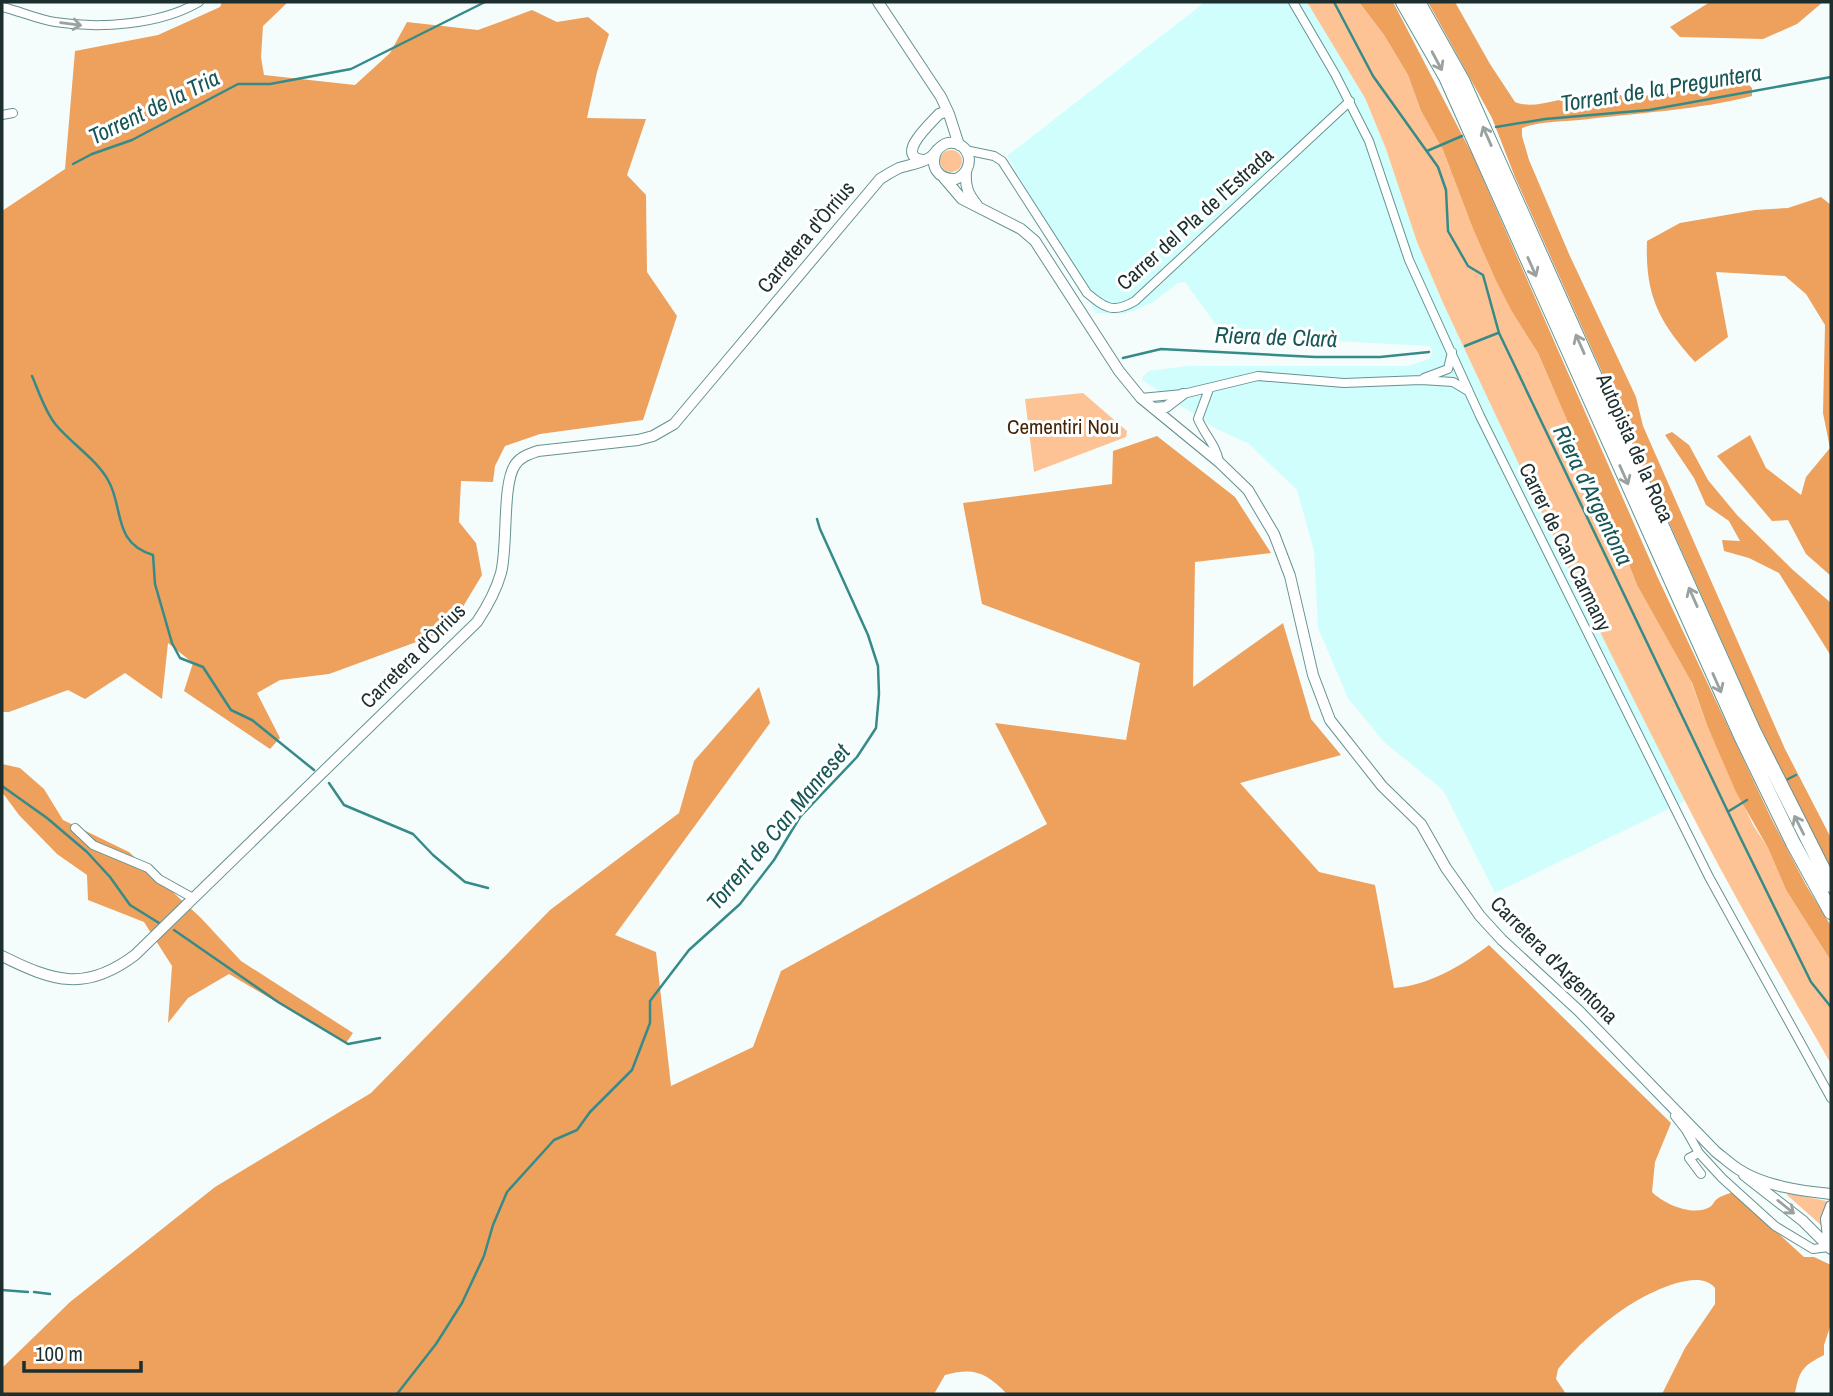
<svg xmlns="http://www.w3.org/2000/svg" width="1833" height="1396" viewBox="0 0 1833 1396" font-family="'Archivo Narrow',sans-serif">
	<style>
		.built { fill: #d0fefc }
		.green { fill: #fec394 }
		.forest { fill: #eea05d }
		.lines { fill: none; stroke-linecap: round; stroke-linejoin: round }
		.stream { stroke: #368b89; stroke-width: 2.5 }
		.street-casing { stroke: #659291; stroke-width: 10 }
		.secondary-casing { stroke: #659291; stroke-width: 12 }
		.highway-casing { stroke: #659291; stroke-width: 16 }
		.street { stroke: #fff; stroke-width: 8 }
		.secondary { stroke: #fff; stroke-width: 10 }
		.highway { stroke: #fff; stroke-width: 14 }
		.oneway { stroke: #99a1a1 }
		.labels { text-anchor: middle; stroke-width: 6; stroke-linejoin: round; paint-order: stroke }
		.street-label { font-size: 21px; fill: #1c2f2e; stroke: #fff }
		.park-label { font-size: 21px; fill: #442507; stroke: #fff }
		.water-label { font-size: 23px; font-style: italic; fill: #165655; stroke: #fff }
	</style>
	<rect width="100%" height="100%" fill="#f4fdfc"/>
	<!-- built -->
	<path class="built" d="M1205,2H1307L1339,53L1365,98L1386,149L1417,242L1443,303L1685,801L1495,893L1443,790L1384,742L1348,698L1318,628L1314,551L1297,490L1249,444L1217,429L1142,380L1143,376L1149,371L1187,366H1408L1429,359L1433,352L1430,346L1235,336L1219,329L1185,282L1178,283L1153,302L1136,310L1124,314L1096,313L1007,156Z"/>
	<!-- green -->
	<path class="green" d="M1307,2H1359L1384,35L1408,75L1421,111L1443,150L1473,229L1496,281L1512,312L1538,353L1569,425L1581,465L1608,511L1637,585L1690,679L1707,725L1753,825L1768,848L1786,890L1831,961V1064C1787,987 1742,911 1701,832C1611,658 1526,481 1443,303L1417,242L1386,149L1365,98Z
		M940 161a11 11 0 1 1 22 0a11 11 0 1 1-22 0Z
		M1083,393L1127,431L1126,437L1034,472L1025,399Z
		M1788,1193L1831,1202L1822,1226L1787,1195Z"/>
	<!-- forest -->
	<path class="forest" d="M222,2H288L263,26L261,57L264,75L355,85L390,53L407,22L478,30L532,10L557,22L588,17L609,34L597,72L587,118L646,119L627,175L646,195L647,272L677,316L643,420L540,434L505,446L495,466L493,482L461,481L459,522L476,543L482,575L449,630L329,674L280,680L257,693L280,738L270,749L184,691L193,663L168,643L162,699L125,673L85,699L68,690L9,712H2V211L65,169L75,51L158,35L220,7Z
		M1359,2H1393L1472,154L1657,576L1772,820L1806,885L1831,926V961L1786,890L1768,848L1736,792L1707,725L1692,683L1637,585L1608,511L1581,465L1569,425L1538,353L1512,312L1496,281L1473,229L1443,150L1421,111L1408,75L1384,35Z
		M1428,2H1455L1490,64L1515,102C1534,110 1559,98 1579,96C1604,93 1630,97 1655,95C1685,92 1716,80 1747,83L1752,88V96C1699,110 1635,113 1580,120C1560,122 1541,121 1522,128V136L1529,160L1569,254L1636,397L1643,426L1785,749L1831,838V868L1787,787L1515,177L1492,118Z
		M1710,2H1823L1797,24L1763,39L1680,37L1670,27Z
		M1821,197L1831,205V576L1806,554L1788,520L1772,521L1717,456L1750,435L1766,468L1801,495L1806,477L1830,448L1823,413L1825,325L1806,294L1785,276L1716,272L1728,337L1695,362C1659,322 1645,296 1647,241L1680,223L1755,210L1788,208Z
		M1672,432L1689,445L1708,480L1737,515L1793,570L1831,603V656L1779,573L1749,558L1724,551L1722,540L1740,541L1729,521L1706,505L1694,478L1665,435Z
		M1157,436L1235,497L1271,553L1195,562L1193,687L1283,623L1311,719L1341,755L1240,783L1319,872L1375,885L1394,988C1430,985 1461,966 1489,945L1671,1123L1655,1162L1652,1192C1664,1204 1693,1217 1710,1207C1713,1205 1714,1201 1717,1199C1720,1196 1728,1194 1733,1192L1804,1257H1814L1831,1265V1324L1824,1345V1355C1803,1366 1799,1370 1795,1394H1662L1685,1348L1715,1304V1288C1698,1265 1640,1297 1622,1310C1599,1326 1575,1348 1558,1369L1556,1379L1566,1394H1007C986,1373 975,1367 945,1375L934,1394H2V1368L70,1302L215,1187L371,1093L550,910L679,813L694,761L759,687L770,723L615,935L656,952L671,1086L753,1047L781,971L1047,824L995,723L1126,740L1140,663L982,604L963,503L1112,484L1113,451Z
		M2,764L20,768L44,789L63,820L129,852L200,917L241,961L353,1033L346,1043L229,974L188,998L168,1023L172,966L144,922L88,900L87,875L57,854L19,815L2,792Z"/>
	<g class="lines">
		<!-- stream -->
		<path class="stream" d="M1334,2L1373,76L1438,167L1446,190L1448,231L1468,266L1483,275L1499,333L1740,837L1811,982L1831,1007
			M1496,127L1545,119L1649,110L1831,77
			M1427,151L1462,136
			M73,164L92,154L132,140L238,84H270L351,69L485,2
			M1465,346L1498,333
			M1123,358L1161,349L1315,357H1380L1429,352
			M32,376C39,392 45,412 56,425C72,444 96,459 108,480C124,507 112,543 153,555L155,584L172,643L180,658L203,667L231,710L252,720L314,770
			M1784,781L1796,775
			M329,783L344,805L413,834L433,855L465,882L488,888
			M2,786L47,818L87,852L110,877L130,905L159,923
			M1729,811L1747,800
			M174,930L278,1002L348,1044L380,1038
			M2,1290L28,1292
			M34,1292L50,1294
			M397,1394L436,1344L462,1303L484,1256L493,1225L507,1192L554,1140L577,1130L590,1112L632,1070L650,1023V1001L689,950L740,904L774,860L800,817L857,757L876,728L879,694L878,666L868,635L820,529L817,519"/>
		<defs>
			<path id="street" d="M1293,2L1335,74L1369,141L1409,260L1480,416L1709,877L1831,1098
				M2,7C20,11 36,19 55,22C99,29 160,25 199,2
				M2,115L13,113
				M965,150L994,156L1002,161L1087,293C1105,308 1113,314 1135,301L1350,101
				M1424,378L1448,369L1452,352
				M1209,389L1198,419C1204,434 1217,446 1219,462
				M1141,398L1183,394L1258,376L1344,383L1421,380L1453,382L1468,391
				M75,828L93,845L148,868L159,879L193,898
				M1675,1116L1686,1130L1699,1153L1722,1178L1775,1226L1813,1249L1829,1247
				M1699,1153L1689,1158L1701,1174"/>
			<path id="secondary" d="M878,2L941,97L949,114L959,145
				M923,160C894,156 931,123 939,114L945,112L949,114
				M966,172C965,187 968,194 977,205
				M944,178L962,199L1021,229L1035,241L1119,371L1141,398L1219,462L1248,490L1274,534L1290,576L1313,675L1330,720L1382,786L1421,824L1446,868L1480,916L1502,940L1579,1011L1716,1152C1723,1157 1730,1164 1738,1169C1764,1186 1801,1191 1831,1194
				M1153,408L1166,407L1183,394
				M2,956C54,982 86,992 135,955L477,622C487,607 496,591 501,573C508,547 502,484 515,465C520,457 529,454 538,451L638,440L653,436L674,424L880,179C886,175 893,171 899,168C909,165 922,163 931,157C937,152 939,145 948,143C971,140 977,170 956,179C938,180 929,166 937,150
				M1744,1175L1803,1221L1831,1249
				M1829,1247L1826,1219L1831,1206"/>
			<path id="highway" d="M1403,2L1446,77L1741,736L1793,843L1831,912
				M1418,2L1463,82L1754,732L1831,885"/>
		</defs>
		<!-- street casing -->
		<use href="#street" class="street-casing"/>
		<!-- secondary casing -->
		<use href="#secondary" class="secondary-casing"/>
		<!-- highway casing -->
		<use href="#highway" class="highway-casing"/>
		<!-- street -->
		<use href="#street" class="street"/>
		<!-- secondary -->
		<use href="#secondary" class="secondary"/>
		<!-- highway -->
		<use href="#highway" class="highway"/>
	</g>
	<!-- one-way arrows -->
	<defs><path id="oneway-shaft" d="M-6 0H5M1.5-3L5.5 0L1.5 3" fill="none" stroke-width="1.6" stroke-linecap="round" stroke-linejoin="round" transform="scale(1.75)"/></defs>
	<g class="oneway">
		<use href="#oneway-shaft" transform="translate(71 24) rotate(7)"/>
		<use href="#oneway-shaft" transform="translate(1437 61) rotate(62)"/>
		<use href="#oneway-shaft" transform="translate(1487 136) rotate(-114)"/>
		<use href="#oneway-shaft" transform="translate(1532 267) rotate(66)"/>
		<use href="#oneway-shaft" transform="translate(1580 344) rotate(-114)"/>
		<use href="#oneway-shaft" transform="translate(1624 475) rotate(66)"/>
		<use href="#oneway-shaft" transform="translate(1693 597) rotate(-114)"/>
		<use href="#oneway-shaft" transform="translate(1717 683) rotate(66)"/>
		<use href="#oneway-shaft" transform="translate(1799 825) rotate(-117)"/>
		<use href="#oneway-shaft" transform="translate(1786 1207) rotate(39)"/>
	</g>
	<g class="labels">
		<!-- street labels -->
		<g class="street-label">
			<text transform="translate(1195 219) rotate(-42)" y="7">Carrer del Pla de l'Estrada</text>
			<text transform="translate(806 237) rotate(-50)" y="7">Carretera d'Òrrius</text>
			<text transform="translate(1635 448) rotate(66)" y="7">Autopista de la Roca</text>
			<text transform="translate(1565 547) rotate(64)" y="7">Carrer de Can Carmany</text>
			<text transform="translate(413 656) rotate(-45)" y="7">Carretera d'Òrrius</text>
			<text transform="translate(1554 960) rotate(45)" y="7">Carretera d'Argentona</text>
		</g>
		<!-- park labels -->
		<g class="park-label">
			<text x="1063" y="434">Cementiri Nou</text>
		</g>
		<!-- water labels -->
		<g class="water-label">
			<text transform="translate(1661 88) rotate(-9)" y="8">Torrent de la Preguntera</text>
			<text transform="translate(154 107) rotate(-26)" y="8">Torrent de la Tria</text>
			<text transform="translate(1276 337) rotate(2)" y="8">Riera de Clarà</text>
			<text transform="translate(1593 495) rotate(64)" y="8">Riera d'Argentona</text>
			<text transform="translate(778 827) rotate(-50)" y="8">Torrent de Can Manreset</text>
		</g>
	</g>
	<!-- border -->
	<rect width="1833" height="1396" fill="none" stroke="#1c2f2e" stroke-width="7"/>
	<!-- scale -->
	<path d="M24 1361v10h117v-10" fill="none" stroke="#1c2f2e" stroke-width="3.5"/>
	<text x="35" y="1361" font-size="21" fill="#1c2f2e" stroke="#ffffff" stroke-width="5" paint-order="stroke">100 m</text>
</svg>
